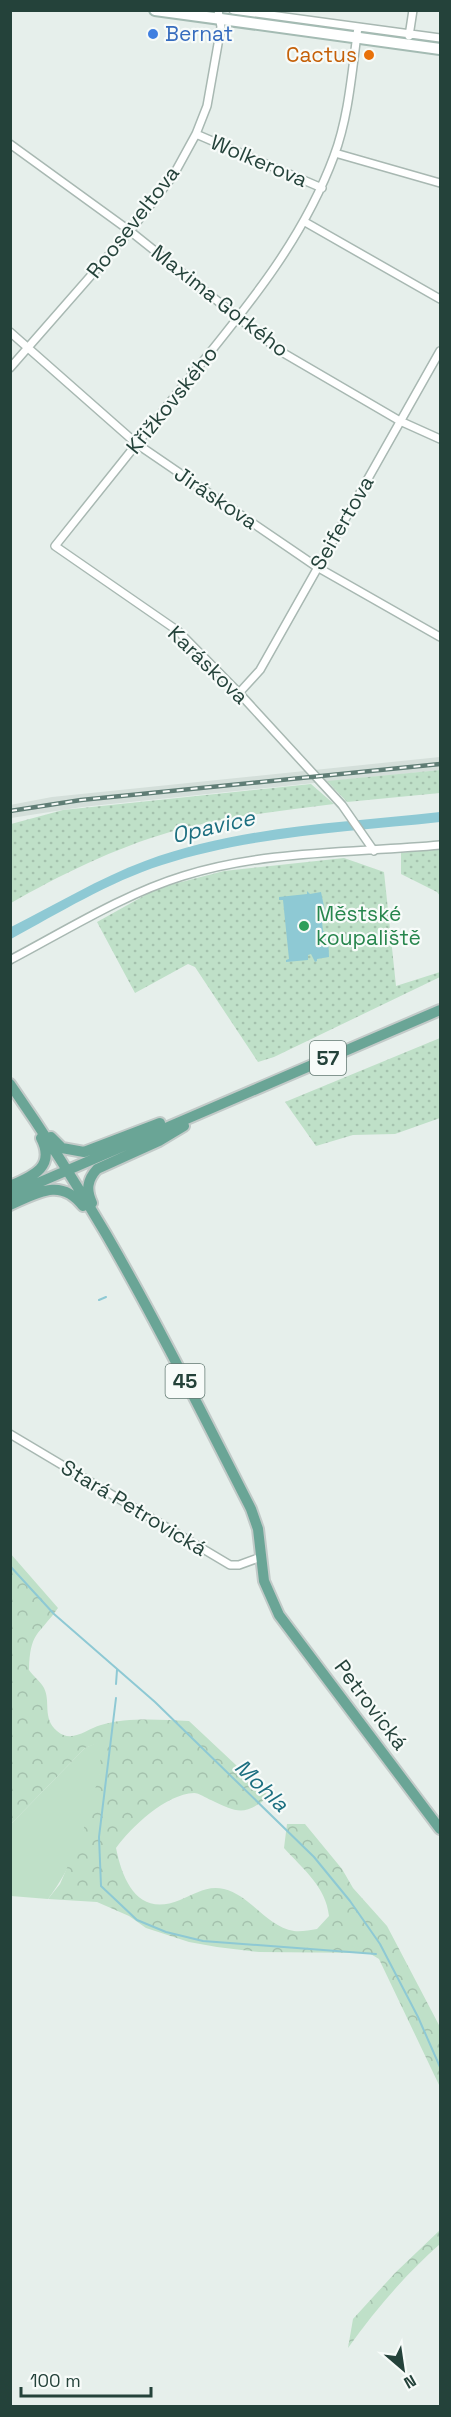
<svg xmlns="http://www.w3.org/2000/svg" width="451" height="2417" viewBox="0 0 451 2417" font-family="'Space Grotesk',sans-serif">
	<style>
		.built { fill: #d4dfda }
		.grass { fill: #bfe0c8 }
		.forest { fill: url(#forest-crowns) }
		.park { fill: url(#park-dots) }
		.water { fill: #8ec9d4 }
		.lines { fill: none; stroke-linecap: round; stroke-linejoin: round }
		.stream { stroke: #8ec9d4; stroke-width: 2 }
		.minor-casing { stroke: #a8b8b2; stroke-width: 10 }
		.secondary-casing { stroke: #a4bbb3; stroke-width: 14 }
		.primary-casing { stroke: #c2cac8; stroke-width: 14 }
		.minor { stroke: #fff; stroke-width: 7 }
		.secondary { stroke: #fff; stroke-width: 10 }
		.primary { stroke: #6aa596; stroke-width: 10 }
		.rail-casing { stroke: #5f7d75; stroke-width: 4.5 }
		.rail { stroke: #f7fbf9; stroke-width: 2; stroke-dasharray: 7; stroke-linecap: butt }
		.shop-dot { fill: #3f7fe0; stroke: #f7fbf9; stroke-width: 2 }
		.food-dot { fill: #e8710a; stroke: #f7fbf9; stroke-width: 2 }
		.leisure-dot { fill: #2e9e5b; stroke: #f7fbf9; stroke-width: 2 }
		.labels { text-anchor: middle; stroke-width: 4.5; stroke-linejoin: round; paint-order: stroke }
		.shield { fill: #f7fbf9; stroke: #637a73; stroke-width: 1.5 }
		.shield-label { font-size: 20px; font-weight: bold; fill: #24423a }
		.shop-label { font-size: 21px; fill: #366cbe; stroke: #f7fbf9; text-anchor: start }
		.food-label { font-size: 21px; fill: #c56008; stroke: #f7fbf9; text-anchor: end }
		.street-label { font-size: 21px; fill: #24423a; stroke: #f7fbf9 }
		.leisure-label { font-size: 21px; fill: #27864d; stroke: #f7fbf9; text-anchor: start }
		.water-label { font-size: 22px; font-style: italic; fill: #1c6f80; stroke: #f7fbf9 }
	</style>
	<defs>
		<pattern id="forest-crowns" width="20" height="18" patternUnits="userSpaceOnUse" patternTransform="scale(1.5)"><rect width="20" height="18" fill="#bfe0c8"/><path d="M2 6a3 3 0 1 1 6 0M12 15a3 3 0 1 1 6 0" fill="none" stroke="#a4c1ad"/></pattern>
		<pattern id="park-dots" width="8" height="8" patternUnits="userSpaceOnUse" patternTransform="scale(1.5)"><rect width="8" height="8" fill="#bfe0c8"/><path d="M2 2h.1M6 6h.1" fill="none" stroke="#a4c1ad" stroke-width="1.8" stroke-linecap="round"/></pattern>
	</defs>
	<rect width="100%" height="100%" fill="#e6efeb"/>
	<!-- built -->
	<path class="built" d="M440,757V770L82,807L11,818L10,805L52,797Z"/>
	<!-- grass -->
	<path class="grass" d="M101,1741C101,1752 102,1764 100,1774C90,1817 75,1864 48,1899L11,1896V1824L85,1748Z"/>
	<!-- forest -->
	<path class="forest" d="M10,1553L58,1608C38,1636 30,1632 29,1670C33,1676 41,1682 44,1688C51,1702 42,1718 57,1731C72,1744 86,1729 101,1725C129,1717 160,1720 189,1721L269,1796C246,1816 237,1813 211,1800C206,1798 199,1793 194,1793C166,1794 131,1827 116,1848C123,1883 139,1917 180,1900C195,1894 207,1885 224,1889C250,1895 267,1927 294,1931C301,1932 310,1930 317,1929L329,1916C326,1887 303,1869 284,1848L287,1824H305L342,1869L353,1888L387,1926L440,2027V2087L379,1959L369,1953L259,1952L217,1947L189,1942L146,1928L129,1916L97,1902L48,1899L60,1884L83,1831L100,1772L101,1742L85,1748L11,1824Z
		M440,2230V2244C405,2275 375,2310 348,2348L353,2319L395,2273Z"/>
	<!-- park -->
	<path class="park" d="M440,770V793L347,802L327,781Z
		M311,784L334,804C280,811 222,817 170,832C115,848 60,875 11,903V824L63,810Z
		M440,849V896L437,892L401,874V853Z
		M344,858L384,872L396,986L440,972V977L274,1057L258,1062L195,967L188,964L135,993L97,922L158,888L224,871Z
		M440,1038V1118L395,1134L353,1135L316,1146L285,1102Z"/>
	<!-- water -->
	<path class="water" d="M440,812V822C348,832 251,836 162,865C109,882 59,913 11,939V927C55,905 99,878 145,861C239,826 341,823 440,812Z
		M307,891L310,894L321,892L326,916L322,922L323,931L328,933L329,957L317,959V961L315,962L311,954L308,955V960L286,962V960L289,959L283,900H279V897L307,894Z"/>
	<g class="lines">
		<!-- stream -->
		<path class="stream" d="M99,1300L106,1297
			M10,1566L54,1614L155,1702L314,1857L350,1901L380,1944L418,2017L440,2067
			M116,1684L117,1670
			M116,1698L99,1837L101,1886L137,1920L166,1932L203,1941L376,1954"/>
		<defs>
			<path id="minor" d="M233,10L440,38
				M358,27C352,70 349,116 334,156C303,240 247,307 191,376C146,432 101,489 55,546L178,631L239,693L342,805L374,851
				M409,36L413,10
				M196,134L322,188
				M10,144L130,231L280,351L400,421L440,439
				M335,153L440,183
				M305,222L440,299
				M10,332L137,444L317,567L440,637
				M10,368L130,231L173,176L196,134L207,106L221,27L218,10
				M239,693L260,670L440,351
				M10,960C65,931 124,894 183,876C266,850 355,853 440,845
				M10,1434L230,1565H239L261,1557"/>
			<path id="secondary" d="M155,10L440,49"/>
			<path id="primary" d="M10,1084C44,1133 76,1183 106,1234C158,1324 204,1417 251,1509L258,1529L264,1581L279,1615L440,1829
				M51,1137L62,1148L84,1152L160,1123
				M10,1186C33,1176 56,1167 41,1138
				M10,1195L440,1010
				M92,1203C86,1190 87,1180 97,1169L159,1141L184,1126
				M10,1205C37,1193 61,1177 83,1206"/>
		</defs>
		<!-- minor casing -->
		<use href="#minor" class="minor-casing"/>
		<!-- secondary casing -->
		<use href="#secondary" class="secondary-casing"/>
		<!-- primary casing -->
		<use href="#primary" class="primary-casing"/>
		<!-- minor -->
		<use href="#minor" class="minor"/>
		<!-- secondary -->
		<use href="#secondary" class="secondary"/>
		<!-- primary -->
		<use href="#primary" class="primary"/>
		<defs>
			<path id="rail" d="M10,811L81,800L440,764"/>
		</defs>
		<!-- rail casing -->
		<use href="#rail" class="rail-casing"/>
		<!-- rail -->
		<use href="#rail" class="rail"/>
	</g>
	<!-- markers -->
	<circle class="shop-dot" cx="153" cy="34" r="6"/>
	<circle class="food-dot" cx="369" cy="55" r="6"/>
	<circle class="leisure-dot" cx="304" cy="926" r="6"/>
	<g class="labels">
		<!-- shield labels -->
		<g class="shield">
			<rect x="310" y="1041" width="36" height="34" rx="4.5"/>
			<rect x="165.5" y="1364" width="39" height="34" rx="4.5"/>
		</g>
		<g class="shield-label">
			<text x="328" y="1065">57</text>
			<text x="185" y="1388">45</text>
		</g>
		<!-- shop labels -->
		<g class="shop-label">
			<text x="165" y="41">Bernat</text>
		</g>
		<!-- food labels -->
		<g class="food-label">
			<text x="357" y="62">Cactus</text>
		</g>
		<!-- street labels -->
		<g class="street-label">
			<text transform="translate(259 161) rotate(23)" y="7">Wolkerova</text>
			<text transform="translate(133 222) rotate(-52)" y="7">Rooseveltova</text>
			<text transform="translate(220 301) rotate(38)" y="7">Maxima Gorkého</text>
			<text transform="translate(172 400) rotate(-51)" y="7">Křižkovského</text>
			<text transform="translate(216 498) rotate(34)" y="7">Jiráskova</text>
			<text transform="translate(342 523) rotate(-60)" y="7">Seifertova</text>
			<text transform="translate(208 665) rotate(44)" y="7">Karáskova</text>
			<text transform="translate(134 1508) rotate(31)" y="7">Stará Petrovická</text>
			<text transform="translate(371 1705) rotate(53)" y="7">Petrovická</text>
		</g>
		<!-- leisure labels -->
		<g class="leisure-label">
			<text x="316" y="921">Městské<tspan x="316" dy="24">koupaliště</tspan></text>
		</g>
		<!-- water labels -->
		<g class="water-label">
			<text transform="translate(213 826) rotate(-13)" y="8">Opavice</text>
			<text transform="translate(262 1785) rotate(44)" y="8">Mohla</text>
		</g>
	</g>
	<!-- border -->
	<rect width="451" height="2417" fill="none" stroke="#24423a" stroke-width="24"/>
	<!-- north arrow -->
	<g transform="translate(403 2369) rotate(151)" stroke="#f7fbf9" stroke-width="4.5" paint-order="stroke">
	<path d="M0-4.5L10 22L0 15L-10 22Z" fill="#24423a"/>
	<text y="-9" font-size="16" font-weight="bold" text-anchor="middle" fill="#24423a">N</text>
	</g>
	<!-- scale -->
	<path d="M21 2387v9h130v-9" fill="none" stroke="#24423a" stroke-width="3"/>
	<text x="30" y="2387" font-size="18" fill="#24423a" stroke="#f7fbf9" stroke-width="4.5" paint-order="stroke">100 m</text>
</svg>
